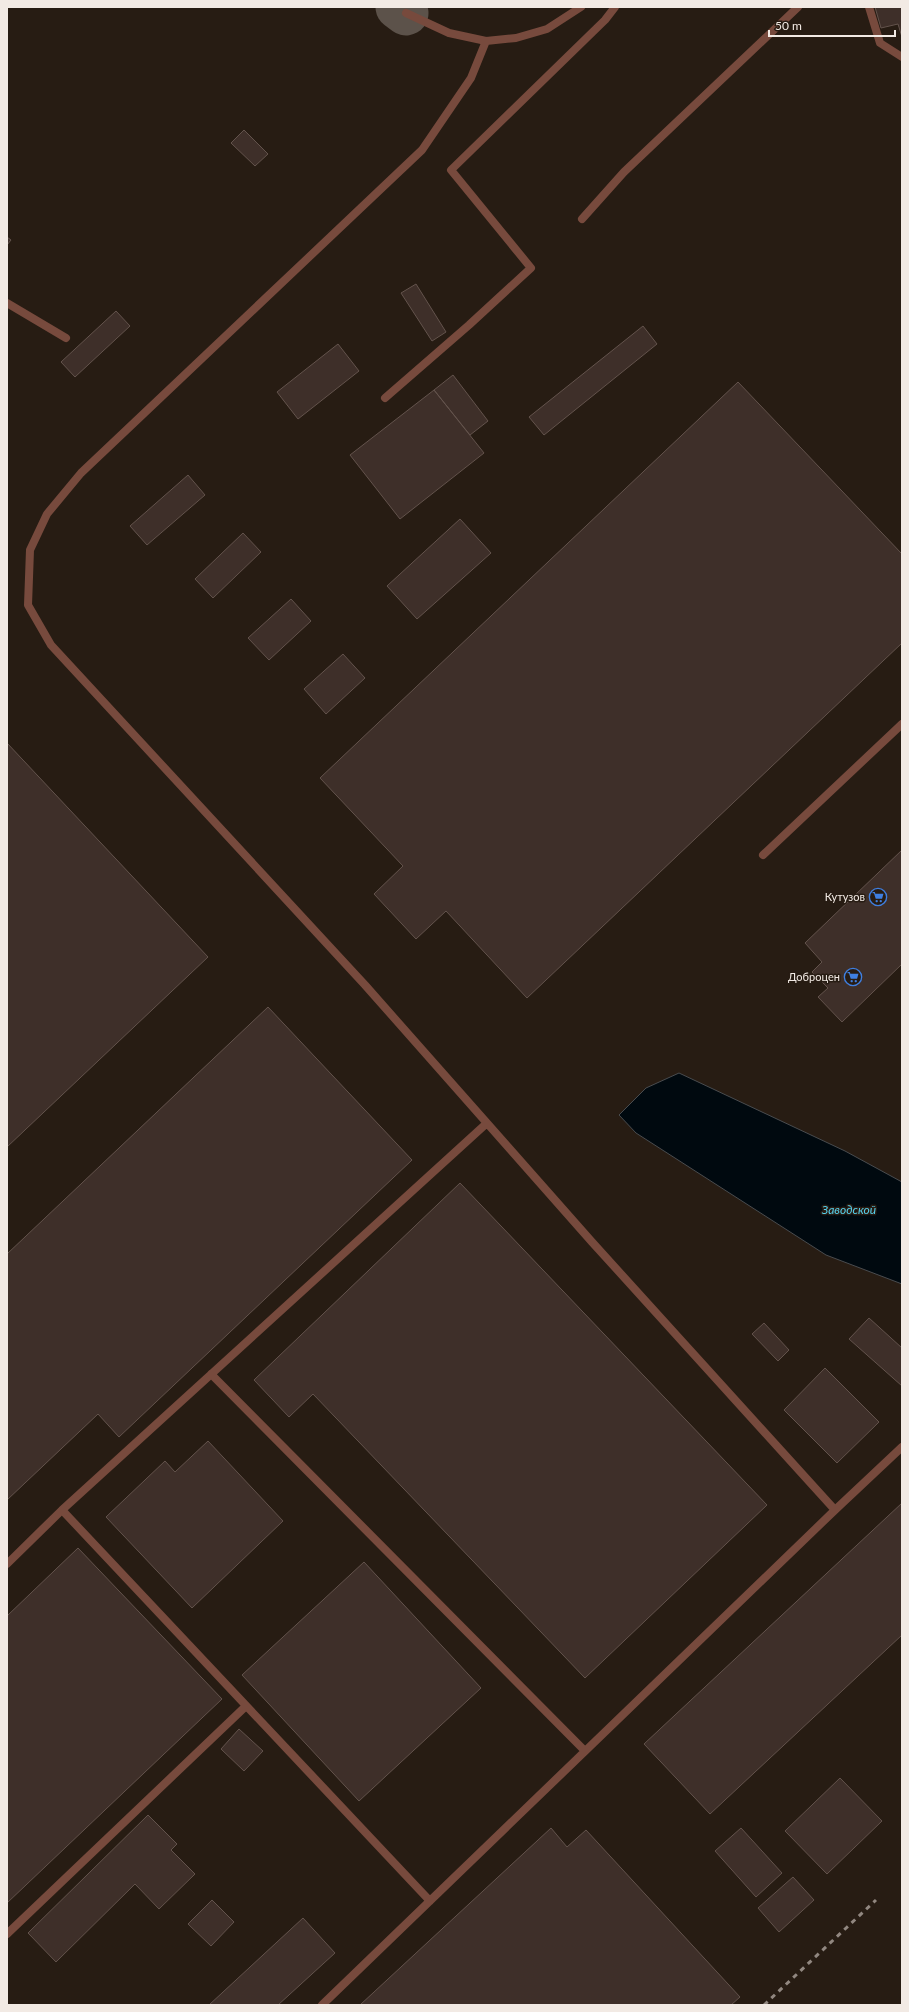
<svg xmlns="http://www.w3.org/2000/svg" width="909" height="2012" viewBox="0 0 909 2012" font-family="Lato,sans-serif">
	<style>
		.water { fill: #00090f; stroke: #494c4f }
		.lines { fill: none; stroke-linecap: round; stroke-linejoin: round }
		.taxiway { stroke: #5c524a; stroke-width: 45 }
		.building { fill: #3e2f29; stroke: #63534c }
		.service { stroke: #774a3d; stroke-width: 8 }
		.rail { stroke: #918780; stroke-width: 3; stroke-dasharray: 5 5; stroke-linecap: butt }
		.labels { text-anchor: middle; stroke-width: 3; stroke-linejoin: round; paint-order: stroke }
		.poi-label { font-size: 11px; fill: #f2eae4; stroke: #271c13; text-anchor: end }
		.water-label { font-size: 12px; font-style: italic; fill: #56d1ed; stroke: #271c13 }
	</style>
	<rect width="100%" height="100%" fill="#271c13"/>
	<!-- water -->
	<path class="water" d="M679,1073L845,1151L902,1182V1284L826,1255L636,1133L619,1115L646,1088Z"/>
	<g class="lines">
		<!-- taxiway -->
		<path class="taxiway" d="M398,7L406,13"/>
	</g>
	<!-- building -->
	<path class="building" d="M875,7H902V37L898,24L881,28Z
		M244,130L268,154L255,166L231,143Z
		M7,237L11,240L7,245Z
		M416,284L446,332L432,341L401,293Z
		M116,311L130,326L75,377L61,362Z
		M643,326L657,344L544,435L529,417Z
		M338,344L359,371L298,419L277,392Z
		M453,375L488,421L470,435L434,390Z
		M738,382L902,554V643L527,998L446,911L416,939L374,894L403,866L320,778Z
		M434,390L484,453L400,519L350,455Z
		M188,475L205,495L147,545L130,526Z
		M460,519L491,553L417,619L387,586Z
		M243,533L261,552L213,598L195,579Z
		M291,599L311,621L269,660L248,638Z
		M343,654L365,678L326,714L304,689Z
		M7,743L208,957L7,1147Z
		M902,850V964L842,1022L818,997L828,988L812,972L822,962L805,943Z
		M268,1007L412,1160L119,1437L98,1414L7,1500V1254Z
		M460,1183L767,1505L585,1678L313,1394L289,1417L254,1380Z
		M869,1318L902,1348V1386L849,1339Z
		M764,1323L789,1350L778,1361L752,1334Z
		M825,1368L879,1422L837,1463L784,1410Z
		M208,1441L283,1521L192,1608L106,1517L165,1461L175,1472Z
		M902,1503V1635L710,1814L644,1744Z
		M78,1548L222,1699L7,1903V1616Z
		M364,1562L481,1688L359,1801L242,1675Z
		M239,1729L263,1751L244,1771L221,1749Z
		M840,1778L882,1821L827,1874L785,1831Z
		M148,1815L177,1844L171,1850L195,1874L159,1909L135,1884L56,1962L28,1933Z
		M551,1828L567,1847L586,1830L740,1997L731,2005H360Z
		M741,1828L782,1873L756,1897L715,1851Z
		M793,1877L814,1900L779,1932L758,1908Z
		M212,1900L234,1922L211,1946L188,1924Z
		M303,1918L335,1953L278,2005H209Z"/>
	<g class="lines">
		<!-- service -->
		<path class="service" d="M869,7L880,43L902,57
			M406,13L449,33L486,41L516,38L547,29L581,7
			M486,41L471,78L422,150L81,473L47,514L30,550L28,605L51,645L365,985L592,1242L835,1510L902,1447
			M582,219L624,172L798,7
			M7,303L66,338
			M385,398L469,325L531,268L451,170L605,20L615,7
			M763,855L902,724
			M211,1374L585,1751
			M7,1564L62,1510
			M430,1901L62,1510L487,1123
			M7,1934L246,1706
			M322,2005L835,1510"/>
		<!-- rail -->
		<path class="rail" d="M764,2005L876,1900"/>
	</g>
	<!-- icons -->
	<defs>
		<symbol id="supermarket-ring" viewBox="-11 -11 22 22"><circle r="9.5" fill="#271c13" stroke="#3f7fe0" stroke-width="1.5"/><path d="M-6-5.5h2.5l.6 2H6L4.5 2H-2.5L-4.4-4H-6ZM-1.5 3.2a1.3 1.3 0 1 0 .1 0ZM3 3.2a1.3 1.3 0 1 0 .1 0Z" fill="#3f7fe0"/></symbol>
	</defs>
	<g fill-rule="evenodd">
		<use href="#supermarket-ring" x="868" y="887" width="20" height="20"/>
		<use href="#supermarket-ring" x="843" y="967" width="20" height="20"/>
	</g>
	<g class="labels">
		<!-- poi labels -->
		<g class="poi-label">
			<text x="865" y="901">Кутузов</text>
			<text x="840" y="981">Доброцен</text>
		</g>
		<!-- water labels -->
		<g class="water-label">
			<text x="849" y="1214">Заводской</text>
		</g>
	</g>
	<!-- border -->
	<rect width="909" height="2012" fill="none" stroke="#f2eae4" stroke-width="16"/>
	<!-- scale -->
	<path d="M769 30v6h126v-6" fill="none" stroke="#f2eae4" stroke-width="2"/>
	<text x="775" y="30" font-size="12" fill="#f2eae4" stroke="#271c13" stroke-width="3" paint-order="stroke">50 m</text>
</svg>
